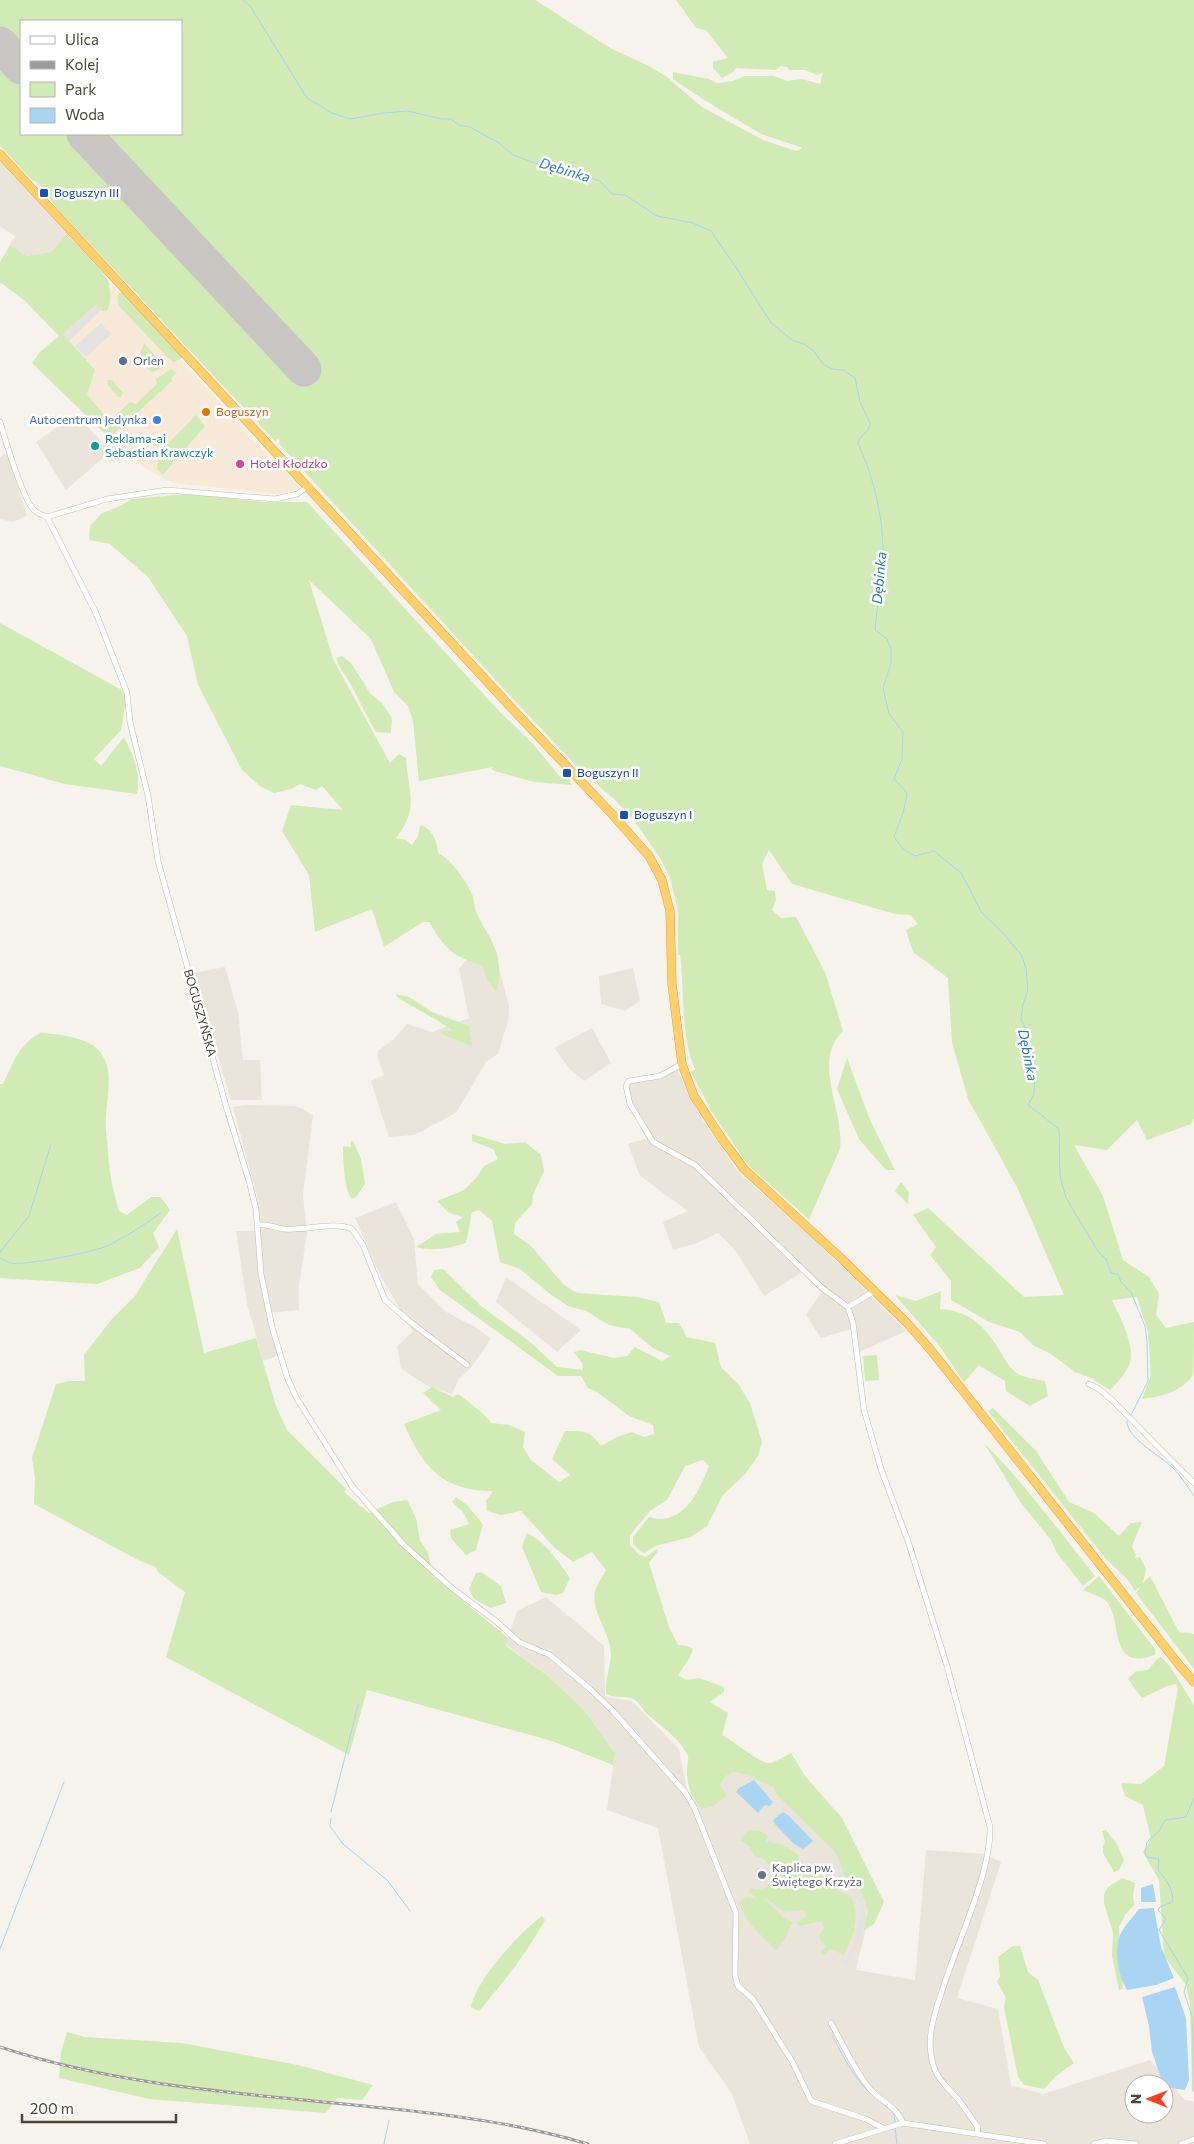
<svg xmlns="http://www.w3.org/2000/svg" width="1194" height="2144" viewBox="0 0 1194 2144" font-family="Commissioner,sans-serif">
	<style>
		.residential { fill: #eae5da; fill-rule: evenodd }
		.commercial { fill: #f7ead8 }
		.green { fill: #d2eab5; fill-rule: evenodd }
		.parking { fill: #e5e3e0 }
		.water { fill: #a9d4f2 }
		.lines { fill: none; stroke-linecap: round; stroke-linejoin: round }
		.stream { stroke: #a9d4f2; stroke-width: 1 }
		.runway { stroke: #c8c6c3; stroke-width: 35 }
		.minor-casing { stroke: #c2bbae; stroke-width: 6 }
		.highway-casing { stroke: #e0a43c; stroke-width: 9 }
		.minor { stroke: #fff; stroke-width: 5 }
		.highway { stroke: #ffcf6e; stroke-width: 8 }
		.rail-casing { stroke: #9a9a9a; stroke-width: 3 }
		.rail { stroke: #fff; stroke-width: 1; stroke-dasharray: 4; stroke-linecap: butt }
		.transit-dot { fill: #1a4fb4; stroke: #fff; stroke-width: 2 }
		.service-dot { fill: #5c6f8a; stroke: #fff; stroke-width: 2 }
		.food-dot { fill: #e8710a; stroke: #fff; stroke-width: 2 }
		.shop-dot { fill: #3f7fe0; stroke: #fff; stroke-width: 2 }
		.culture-dot { fill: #0f9aa8; stroke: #fff; stroke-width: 2 }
		.hotel-dot { fill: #d1479c; stroke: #fff; stroke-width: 2 }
		.worship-dot { fill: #6b7280; stroke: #fff; stroke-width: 2 }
		.labels { text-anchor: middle; stroke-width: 5; stroke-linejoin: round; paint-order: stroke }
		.transit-label { font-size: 12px; fill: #164399; stroke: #fff; text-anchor: start }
		.service-label { font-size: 12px; fill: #4e5e75; stroke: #fff; text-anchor: start }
		.food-label { font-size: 12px; fill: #c56008; stroke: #fff; text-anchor: start }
		.shop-label { font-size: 12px; fill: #366cbe; stroke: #fff; text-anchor: end }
		.culture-label { font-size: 12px; fill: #0d838f; stroke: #fff; text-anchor: start }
		.hotel-label { font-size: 12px; fill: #b23c85; stroke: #fff; text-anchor: start }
		.street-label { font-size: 12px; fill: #4b4439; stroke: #fff }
		.worship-label { font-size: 12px; fill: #5b616d; stroke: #fff; text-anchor: start }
		.water-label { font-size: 14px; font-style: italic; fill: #2e7ab2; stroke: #fff }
	</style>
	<rect width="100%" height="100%" fill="#f6f3ec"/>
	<!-- residential -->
	<path class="residential" d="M0,161L67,234L51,252L25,256L10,245L15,236L0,226Z
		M75,414L111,451L66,490L36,442Z
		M7,453L27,516L13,522L0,519V457Z
		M494,949L509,1006L508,1021L498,1054L486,1062L456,1113L414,1135L389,1137L371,1081L384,1075L378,1059V1051L393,1040L407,1024L432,1032L469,1018L459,969L465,961Z
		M225,967L238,1012L243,1060H260L262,1100H231L193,973Z
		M633,968L640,1001L625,1011L601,1004L599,976Z
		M592,1028L611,1063L584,1081L570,1069L554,1048Z
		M677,1069L698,1113L738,1172L814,1239L906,1331L857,1353L854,1328L821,1338L806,1315L823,1290L804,1271L764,1296L735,1250L718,1233L697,1243L673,1250L663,1222L688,1211L640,1176L628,1144L651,1137L632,1103L628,1086L630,1083L661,1078Z
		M246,1105L296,1106L313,1115L303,1195L307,1233L299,1285V1310L268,1313L278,1356L263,1361L247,1304L236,1231H259L257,1196L233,1107Z
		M396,1202L414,1239L418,1284L446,1312L477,1328L491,1339L470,1369L459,1379L452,1394L428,1386L401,1369L397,1346L413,1332L379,1273L355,1218Z
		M506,1277L581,1330L557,1352L496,1302Z
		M546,1597L604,1646L605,1697L632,1701L679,1749L687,1790L695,1801L720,1786L726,1776L733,1772L767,1778L850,1862L870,1912L856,1970L915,1980L926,1850L985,1854L1001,1862L957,1998L998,2009L1011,2085L1043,2094L1150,2060L1185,2100L1194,2101V2144H750L732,2094L699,2047L658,1828L607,1810L615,1753L583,1709L548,1676L506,1645L517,1611ZM1134,2084H1164V2114H1134Z"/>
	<!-- commercial -->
	<path class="commercial" d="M113,286L259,446L300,486L292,491L279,494L173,483L146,469L108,433L42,351Z"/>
	<!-- green -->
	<path class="green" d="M0,0H535L612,49L649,66L667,77L702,107L763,140L796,151L803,148L761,134L701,98L673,79V72L709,79L717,83L733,81L745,76H774L787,81L802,79L820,84L823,73L817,75L805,70H789L787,67L780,66L776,70L736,68L732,73L722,78L713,68V62L728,58L706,30L696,28L676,0H1194V1118L1191,1124L1147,1140L1137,1120L1107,1150L1074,1145L1103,1196L1123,1260L1149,1277L1159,1294L1156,1315L1166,1328L1194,1322C1194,1332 1194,1367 1193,1374C1184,1392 1159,1397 1142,1399L1151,1375L1148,1332L1137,1297L1112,1300C1119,1315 1132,1340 1131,1357C1130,1370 1118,1382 1110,1390L1091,1378L1075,1372L1051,1354L1033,1345L1020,1332L989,1322L951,1300V1281L930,1255L936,1247L913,1215L928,1208L1024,1297L1064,1295L1018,1189L968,1099L952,1042L948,978L913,952L906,930L918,924L911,915L895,914L792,884L769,850L762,864L767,890L775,891L776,900L772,910L781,918L796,917L825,972L843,1031C811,1062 845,1111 840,1149L809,1219L748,1165L711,1110L691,1072L695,1069C680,1036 685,991 680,955H678V911L670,878L660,858L633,819L613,798L584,774L517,703L279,444V438L275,441L59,211L40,185L30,178L0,146ZM181,21V134H21V21Z
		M67,234C75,243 106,274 108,281C112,291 112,325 96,305L63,334L95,370L87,395L110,421L130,402L136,404L157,384L156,379L171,369L177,373L171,378L172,381L109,438L32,363L40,352L59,336L25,301L1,283L0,284V262L10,245L26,256L51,252Z
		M123,291L182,355V358L174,362L168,358L123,310C118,305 117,302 118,294Z
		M144,343L159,360L164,362V367L153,372L147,369L150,366L145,361L138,360Z
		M109,380H112L123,393L121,397H118L108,385L107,381Z
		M196,415L205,426L163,475L157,469L159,453Z
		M188,494L264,502H307L499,711L533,744L561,778L569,779L572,785L534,782L495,771L491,769L493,767L419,781L413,721L408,706L394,692L371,639L309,580L333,659L390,763L399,754L406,758C408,794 420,807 396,838L406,840L412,845L418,836L420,825C433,829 437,841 438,853C450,858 466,881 472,894C474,898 474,904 475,909C480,923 492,937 497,954C500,967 500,978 496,991L486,978L483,966C451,955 447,951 429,922H423L384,947L372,909L315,932L309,875L282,831L291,805L343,810L322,786L316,790L300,784L291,789L274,793L261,787L242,770L198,685L187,636L148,577L110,544L89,540L90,526L102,513L118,507L132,499Z
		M0,623L122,690L126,702L121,730L94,759L101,766L124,737C133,755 141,773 137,794L65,784L0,766Z
		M342,656L351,663L370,693L382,703L392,718L391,733L376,732C366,716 359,699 350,683C345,674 339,668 336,658Z
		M396,994L409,997L432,1012L469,1026L472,1046L441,1034L440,1030L453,1031C436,1018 415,1009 397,997Z
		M41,1033C58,1034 90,1037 101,1053C114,1071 107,1095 106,1116C105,1128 107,1139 108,1151C109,1172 113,1191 119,1211L127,1215L151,1197H161L170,1210L153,1233L159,1247L140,1268L97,1284L0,1278V1084H3C13,1064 19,1043 41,1033Z
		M847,1058L870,1120L895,1170H886L859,1139L837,1089Z
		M472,1134L505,1144L525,1142L541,1155L544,1171L533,1195L532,1204L515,1223L514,1234L531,1246L563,1284L577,1293L637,1297L659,1302L666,1323H679L687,1337L715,1343L721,1367L738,1384L750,1403L762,1442L758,1456L745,1474L723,1495L707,1526L691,1537L655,1546L645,1553L641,1552L633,1544V1537L649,1517C683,1527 699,1492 709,1466L703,1460L685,1466L667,1500L650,1511L634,1530L630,1536V1545L639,1555L646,1557L657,1549L658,1551L649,1563L669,1627L678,1645L687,1646L693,1649L690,1657L678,1675L686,1680L699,1678L724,1687V1692L710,1702L728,1713L722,1735C733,1741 760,1763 769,1763C776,1762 785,1756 791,1753L805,1776L842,1818L884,1902L874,1924L864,1930L868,1911L859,1886L853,1885L847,1881L835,1852L777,1795L774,1788L748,1775L733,1772L726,1776L720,1786L726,1794C721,1803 712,1807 702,1809C691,1798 687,1785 687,1771C687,1766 689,1760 688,1756C682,1740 657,1723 645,1712C642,1708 639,1703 635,1700C626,1694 618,1700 606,1694C605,1680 610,1668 611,1655C611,1633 590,1610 595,1591C597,1584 603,1577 606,1570L592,1552L573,1562L554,1547L521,1511L501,1515L487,1511L486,1501L493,1491C443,1491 423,1468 404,1424L441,1410L423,1393L432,1387L453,1397L458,1394C466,1400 488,1416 491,1423L509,1425L525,1432L523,1447L531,1460L559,1482L570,1475L552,1459L565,1431C585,1431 589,1430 601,1446L617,1437L632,1432L644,1437L654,1434L653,1425L629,1416L597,1392L588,1388L581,1376H558L440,1290L431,1277L434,1270L443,1269L481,1306L530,1342L557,1367L583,1370L582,1363L574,1352L580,1350L614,1358L627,1356L635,1347L662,1361L670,1356L653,1348L630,1329L609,1325L586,1311L568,1306L550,1294L520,1269L500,1262L492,1221L479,1210L472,1212L466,1243C449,1248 433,1252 416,1247L436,1234L460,1232L456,1222L463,1217L449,1213L437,1201L464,1190L477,1177L484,1166L498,1159L493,1149L472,1141Z
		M351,1141H353L361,1159L365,1184L356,1197L352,1199C344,1191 343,1158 343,1146L351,1147Z
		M901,1182L909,1192L908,1204L895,1191Z
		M177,1229L204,1353L256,1338L276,1406L287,1430L346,1489L344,1492L369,1513L393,1502L407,1500L416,1518L420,1541L428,1552L433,1576L508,1638L506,1646L548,1676L583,1709L615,1753L613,1765L552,1741L367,1690L349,1755L166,1657L185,1592L158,1572L156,1567L138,1560L34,1504L35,1478L32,1458L56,1384L69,1381H85L84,1355L111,1320L135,1296Z
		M941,1291L940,1309C970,1311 983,1325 999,1349C1004,1358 1009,1368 1018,1374C1025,1378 1037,1379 1045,1381L1048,1396L1030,1406L1006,1391L1005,1381L979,1365L964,1382L940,1347L895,1295L916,1301Z
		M877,1355L879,1380L865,1381L863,1356Z
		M993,1408L1036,1451L1069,1502L1094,1513L1119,1536L1131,1523L1142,1522L1132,1546L1136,1555L1135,1558L1140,1557L1146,1569L1143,1583L1150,1576L1179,1632L1194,1634V1669L1136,1593L1141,1586L1135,1591L1128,1580L1106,1559L988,1411Z
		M984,1443C1025,1484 1059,1531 1095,1576L1083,1586L1057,1553L1051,1540L1021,1503Z
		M456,1497L467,1505L483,1524L476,1550L466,1555L451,1538L450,1530L469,1524L463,1512L452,1502Z
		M527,1533C546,1542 558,1561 570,1578L563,1593L556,1595L541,1592L522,1547Z
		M481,1572L501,1586L506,1603L491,1608L474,1599L469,1589L476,1573Z
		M1099,1576L1155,1649V1655C1106,1673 1124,1616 1105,1600C1099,1596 1090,1593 1083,1590Z
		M1161,1657L1169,1665L1194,1705V2092L1192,2091L1190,2003L1186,1985L1164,1956L1159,1880L1143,1852L1151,1839L1143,1805L1125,1796L1121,1783L1141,1784L1164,1766L1178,1688L1176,1684L1167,1686L1142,1698L1128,1679L1136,1671L1148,1670L1158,1658Z
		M758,1830L768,1836L766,1841L783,1845L799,1855L798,1861L807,1869L812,1868L836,1889L851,1897C861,1916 853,1937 844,1955L831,1949L823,1955L821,1952L827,1946L821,1942L819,1936L824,1927L821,1921L799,1926L797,1923L806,1916L804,1910L785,1912L763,1897L785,1919L793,1922C787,1932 784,1943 776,1950C762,1936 745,1922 739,1903C746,1896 748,1897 757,1899L749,1891L750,1888L758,1890L784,1881L764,1859L755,1856L749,1846L740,1840L746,1832Z
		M1106,1830L1118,1846L1124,1860L1119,1870L1114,1872L1103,1853V1846L1105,1842L1102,1831Z
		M1122,1878L1135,1883L1133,1895L1134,1905L1125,1915L1119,1927L1123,1989L1119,1990L1112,1956L1113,1933L1104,1903V1894L1108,1887Z
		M542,1916L545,1920C527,1953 503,1983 479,2011L471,2007C476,1980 519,1933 542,1916Z
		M1013,1946H1020L1028,1972L1038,1980L1065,2050L1074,2063L1055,2077L1044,2089L1024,2085L1018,2077L1004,2007L1006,1998L997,1981L1000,1976L998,1957Z
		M67,2032L85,2037L182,2043L298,2065L373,2085L362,2100L337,2098L326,2113L149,2099L59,2078L61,2052Z"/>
	<!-- parking -->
	<path class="parking" d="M95,305L102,309L69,341L63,334Z
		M101,323L111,334L86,357L75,346Z
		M835,1852L847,1881L843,1883L830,1854Z
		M855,1888L859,1891L864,1903L865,1918L860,1940L847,1967L843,1964L855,1938L860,1917L859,1904L855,1894L850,1889Z"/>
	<!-- water -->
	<path class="water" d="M754,1780L773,1802L770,1806L765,1805L758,1813L736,1792L739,1788Z
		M783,1812L788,1815L813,1841L803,1849L793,1843L774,1823L773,1820Z
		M1153,1884L1156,1902H1141V1888Z
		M1154,1908L1161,1947L1174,1978L1156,1985L1127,1990C1118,1975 1114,1953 1120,1935C1124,1926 1133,1917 1139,1909Z
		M1175,1987L1186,2018L1189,2080L1185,2090L1164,2087L1152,2052L1149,2026L1142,1997Z"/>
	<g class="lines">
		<!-- stream -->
		<path class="stream" d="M243,0L250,6L307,98L332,113L350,119L384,113L408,111L441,119H451L459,125L470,127L499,143L513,155L549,168L578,174L600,181L612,194L625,195L657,216L693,223L711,231L737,269L771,323L792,340L804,344L814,351L823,364L832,369L843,370L855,378L860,402L870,423C870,432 860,434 858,443C873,477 882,510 883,548C883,575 877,603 875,630L887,639L891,649V663L883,688L889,714L903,732L902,759L894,779L904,789L907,794L903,813L894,837L903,849L915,856L934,851L961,873L982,913L1003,933L1022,956L1026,969L1028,990L1023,1004L1021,1019L1026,1029L1024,1038L1030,1064L1035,1077L1034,1094L1028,1105L1059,1129L1060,1176L1066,1198L1099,1253L1106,1259L1111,1273L1118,1274L1121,1282L1131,1292L1145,1326L1147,1341L1148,1381L1131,1415
			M0,1252L29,1216L51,1144
			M0,1258C3,1259 7,1262 10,1263C24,1266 96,1252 109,1245C128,1236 145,1224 162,1212
			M1127,1421C1126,1438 1161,1456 1173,1468C1181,1476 1187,1486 1194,1496
			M1194,1798L1186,1817L1165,1820L1159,1831L1147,1842L1145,1854L1147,1857L1159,1859L1158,1870C1165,1879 1175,1890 1172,1902L1160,1907L1158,1910L1166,1919L1159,1930L1188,1978L1184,1992L1192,2016L1194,2091
			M331,1812L358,1705
			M331,1818L330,1826L343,1844L388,1881L410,1911
			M0,1949L64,1782
			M832,2035C843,2056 858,2087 878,2099
			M894,2113L895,2124
			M895,2127L897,2144
			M384,2144L389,2120"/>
		<!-- runway -->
		<path class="runway" d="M0,44L21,67
			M84,134L304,369"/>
		<defs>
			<path id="minor" d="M0,422C5,439 23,499 34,510C38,514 42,515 47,517L96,613L127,693L130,722L148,796L158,861L226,1106L249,1181L256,1209L261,1274L272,1327L287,1377L296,1397L352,1486L404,1545L453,1589L497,1622L519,1642L550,1655L590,1689L612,1710L685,1792L694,1807L736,1913L735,1976L738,1986L753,1999L793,2063L811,2101L866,2119L883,2128
				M47,517L107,499L167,490L275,499L297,494L309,486
				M682,1064L660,1076L629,1081L626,1086L630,1104L653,1142L695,1165L822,1288L848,1307L875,1291
				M257,1225C268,1223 274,1228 284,1229C306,1231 332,1221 352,1229L363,1245L385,1300L409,1321L467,1365
				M848,1307L853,1323L864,1410L881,1469L908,1541L947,1666L990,1827C991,1873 957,1943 943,1988C934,2015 924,2041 935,2070C940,2082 949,2089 958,2099C965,2108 971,2118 978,2127L977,2132
				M1089,1384L1099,1389L1112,1400L1194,1483
				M831,2023C842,2042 856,2074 871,2090C882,2102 897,2107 903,2123
				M835,2144L903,2123L1044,2144
				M1094,2144L1106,2141L1136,2144
				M1181,2144L1194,2139"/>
			<path id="highway" d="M0,154L519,716L611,813L649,856L662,880L670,911L672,984L682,1064L694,1096L722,1139L744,1169L842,1259L907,1323L930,1349L1180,1666L1194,1682"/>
		</defs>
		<!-- minor casing -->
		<use href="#minor" class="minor-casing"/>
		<!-- highway casing -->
		<use href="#highway" class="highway-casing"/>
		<!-- minor -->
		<use href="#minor" class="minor"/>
		<!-- highway -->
		<use href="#highway" class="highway"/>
		<defs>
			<path id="rail" d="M0,2047C123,2088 255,2094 384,2108C453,2115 521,2124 588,2144"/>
		</defs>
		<!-- rail casing -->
		<use href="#rail" class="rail-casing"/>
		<!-- rail -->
		<use href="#rail" class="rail"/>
	</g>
	<!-- markers -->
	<g class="transit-dot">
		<rect x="39" y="188" width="10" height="10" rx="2.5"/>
		<rect x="562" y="768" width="10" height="10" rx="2.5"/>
		<rect x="619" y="810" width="10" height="10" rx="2.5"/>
	</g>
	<circle class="service-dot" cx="123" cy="361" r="5"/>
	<circle class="food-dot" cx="206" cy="412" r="5"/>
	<circle class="shop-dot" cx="157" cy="420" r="5"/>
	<circle class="culture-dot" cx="95" cy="446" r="5"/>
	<circle class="hotel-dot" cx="240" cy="464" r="5"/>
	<circle class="worship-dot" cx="762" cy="1875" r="5"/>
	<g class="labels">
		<!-- transit labels -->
		<g class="transit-label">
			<text x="54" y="197">Boguszyn III</text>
			<text x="577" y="777">Boguszyn II</text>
			<text x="634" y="819">Boguszyn I</text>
		</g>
		<!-- service labels -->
		<g class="service-label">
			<text x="133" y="365">Orlen</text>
		</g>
		<!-- food labels -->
		<g class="food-label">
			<text x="216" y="416">Boguszyn</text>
		</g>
		<!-- shop labels -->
		<g class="shop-label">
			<text x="147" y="424">Autocentrum Jedynka</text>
		</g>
		<!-- culture labels -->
		<g class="culture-label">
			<text x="105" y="443">Reklama-ai<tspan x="105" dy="14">Sebastian Krawczyk</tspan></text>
		</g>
		<!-- hotel labels -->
		<g class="hotel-label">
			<text x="250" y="468">Hotel Kłodzko</text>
		</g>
		<!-- street labels -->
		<g class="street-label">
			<text transform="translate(200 1013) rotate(74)" y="4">BOGUSZYŃSKA</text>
		</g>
		<!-- worship labels -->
		<g class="worship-label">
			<text x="772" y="1872">Kaplica pw.<tspan x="772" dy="14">Świętego Krzyża</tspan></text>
		</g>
		<!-- water labels -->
		<g class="water-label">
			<text transform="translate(565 170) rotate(17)" y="5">Dębinka</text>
			<text transform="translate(879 578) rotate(-85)" y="5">Dębinka</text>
			<text transform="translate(1028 1055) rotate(79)" y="5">Dębinka</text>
		</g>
	</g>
	<!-- legend -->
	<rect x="20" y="20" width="162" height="115" fill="#ffffff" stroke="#b7b4b0"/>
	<rect x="30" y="36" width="25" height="8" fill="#ffffff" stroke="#b7b4b0"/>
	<text x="65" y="45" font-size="15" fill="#4b4439">Ulica</text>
	<rect x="30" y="61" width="25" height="8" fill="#9a9a9a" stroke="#b7b4b0"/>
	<text x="65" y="70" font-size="15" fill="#4b4439">Kolej</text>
	<rect x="30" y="82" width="25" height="15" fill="#d2eab5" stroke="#b7b4b0"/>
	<text x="65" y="95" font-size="15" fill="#4b4439">Park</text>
	<rect x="30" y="108" width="25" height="15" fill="#a9d4f2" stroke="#b7b4b0"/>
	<text x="65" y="120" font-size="15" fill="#4b4439">Woda</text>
	<!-- north arrow -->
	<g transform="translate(1149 2099) rotate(270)"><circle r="24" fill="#ffffff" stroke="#b7b4b0"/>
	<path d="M0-4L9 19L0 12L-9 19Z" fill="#fc3f1d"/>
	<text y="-8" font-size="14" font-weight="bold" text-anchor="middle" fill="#4b4439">N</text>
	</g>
	<!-- scale -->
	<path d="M22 2114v8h154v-8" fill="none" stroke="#4b4439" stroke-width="2.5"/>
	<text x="30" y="2114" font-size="15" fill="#4b4439" stroke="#ffffff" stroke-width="4" paint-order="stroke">200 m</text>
</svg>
